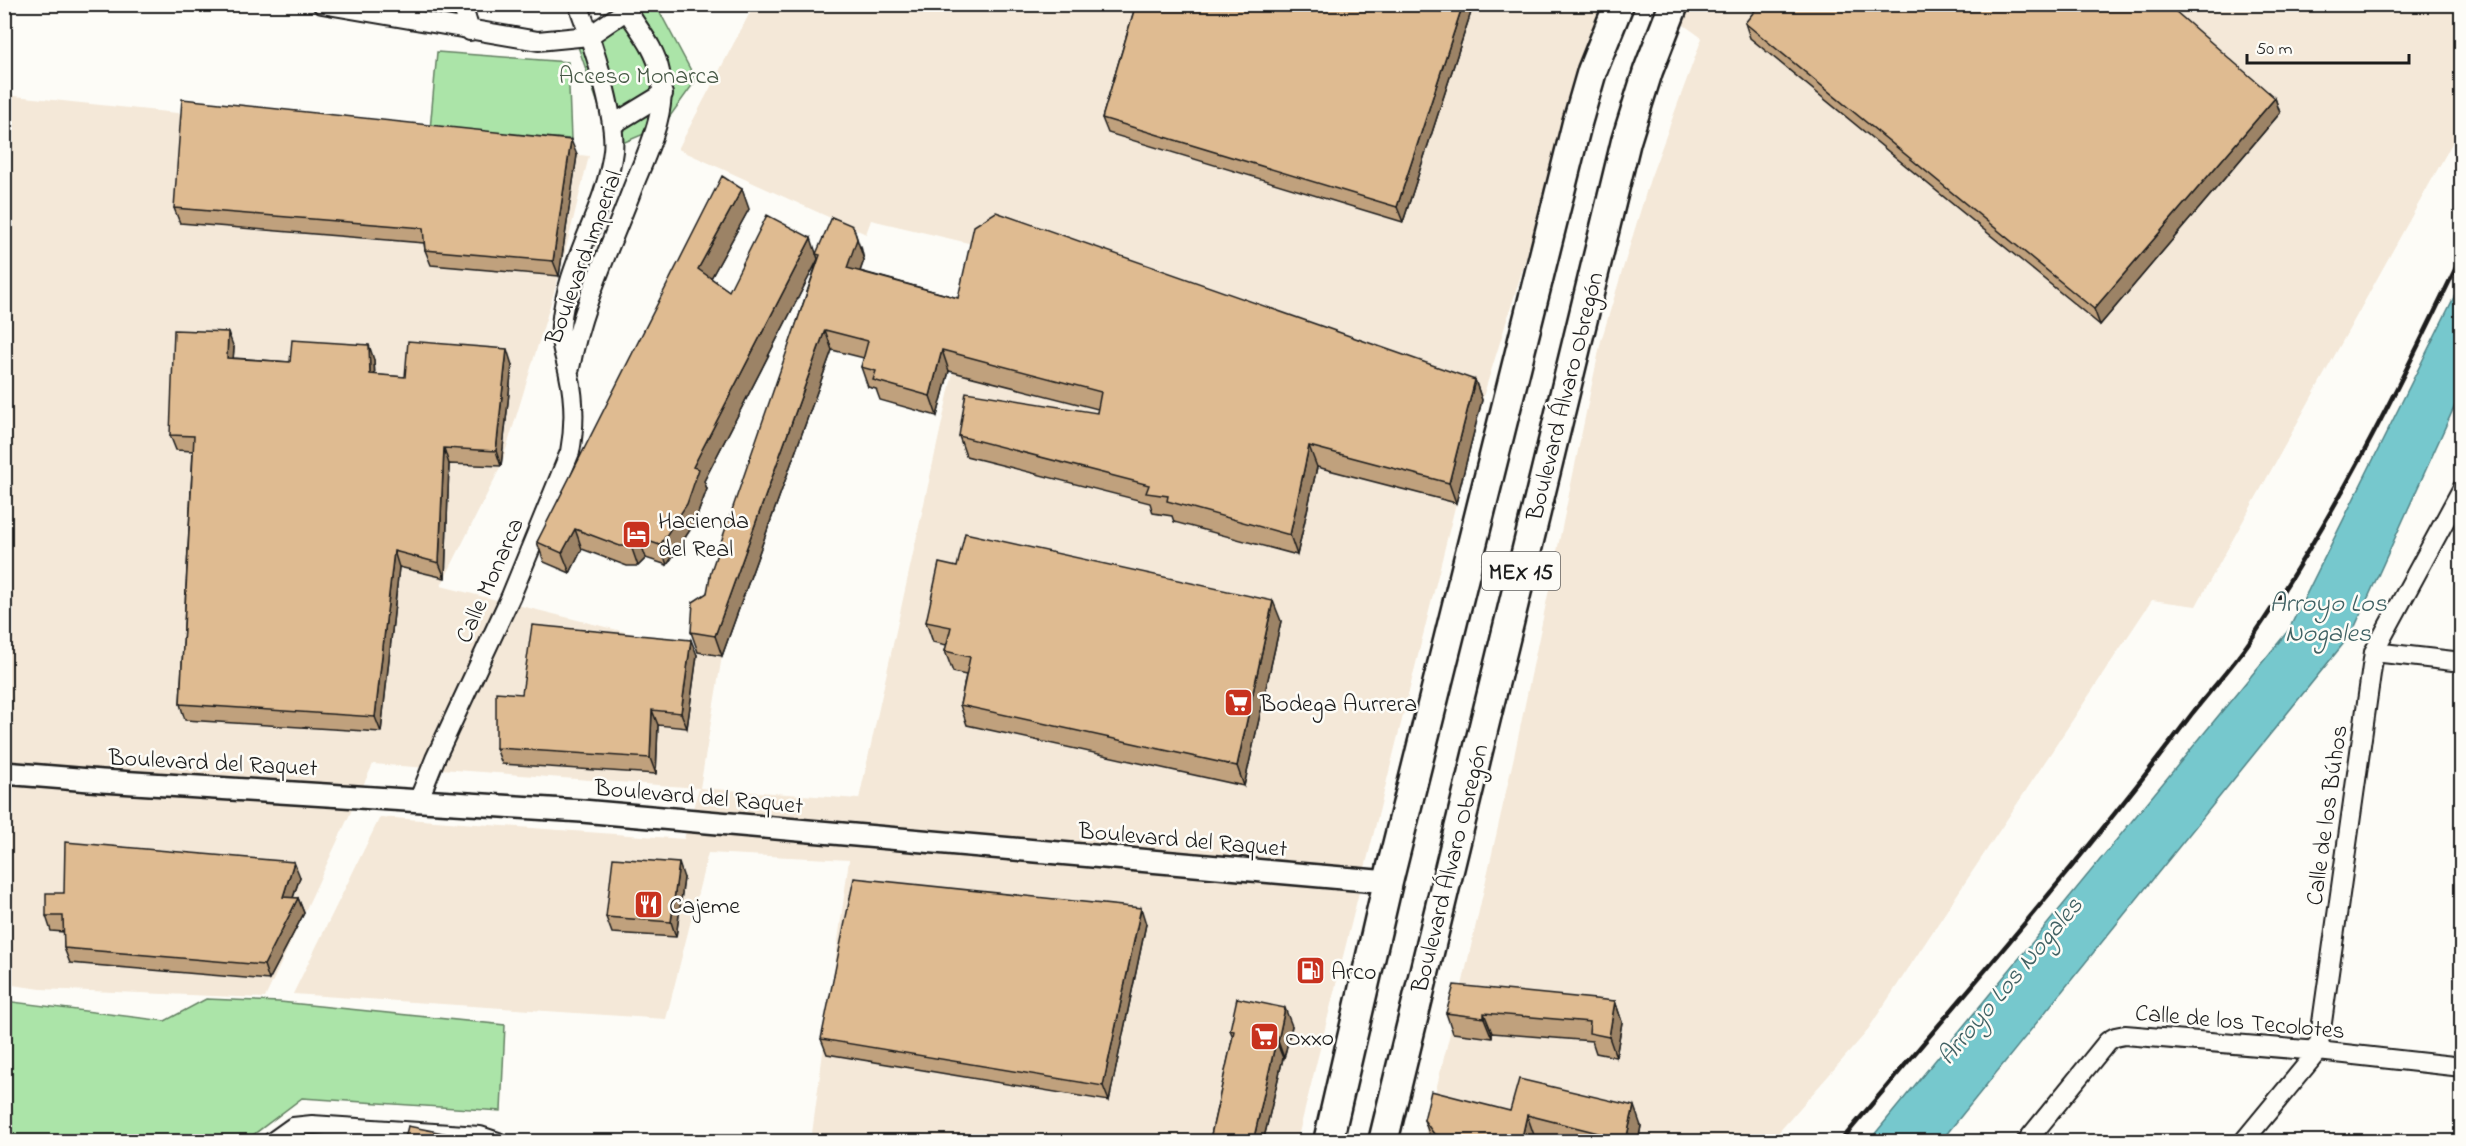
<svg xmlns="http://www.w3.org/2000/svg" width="2466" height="1146" viewBox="0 0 2466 1146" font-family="'Indie Flower',sans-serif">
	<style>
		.built { fill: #f4e8d8 }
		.green { fill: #abe4a8; stroke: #648062; stroke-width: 1.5 }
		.water { fill: #76c8cd; stroke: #528386; stroke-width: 1.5 }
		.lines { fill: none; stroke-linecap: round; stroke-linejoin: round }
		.minor-casing { stroke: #1c1c1c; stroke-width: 22 }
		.tertiary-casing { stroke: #1c1c1c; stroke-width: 26 }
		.trunk-casing { stroke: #1c1c1c; stroke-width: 33 }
		.minor { stroke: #fdfcf7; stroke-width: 18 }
		.tertiary { stroke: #fdfcf7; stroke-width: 21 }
		.trunk { stroke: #fdfcf7; stroke-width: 28 }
		.rail { stroke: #1c1c1c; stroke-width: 4.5 }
		.wall { fill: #c0a17d; stroke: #1c1c1c; stroke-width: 1.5 }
		.shaded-wall { fill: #9c8366; stroke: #1c1c1c; stroke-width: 1.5 }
		.building { fill: #dfbb91; stroke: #1c1c1c; stroke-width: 1.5 }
		.labels { text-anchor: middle; stroke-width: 5; stroke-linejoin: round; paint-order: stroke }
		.shield { fill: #fdfcf7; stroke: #605f5e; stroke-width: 1.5 }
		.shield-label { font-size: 22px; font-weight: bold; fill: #1c1c1c }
		.park-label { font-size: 24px; fill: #475846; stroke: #fdfcf7 }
		.street-label { font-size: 24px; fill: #1c1c1c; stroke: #fdfcf7 }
		.poi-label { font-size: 24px; fill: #1c1c1c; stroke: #fdfcf7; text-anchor: start }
		.water-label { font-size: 26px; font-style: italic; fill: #406163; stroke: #fdfcf7 }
	</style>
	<rect width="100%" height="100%" fill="#fdfcf7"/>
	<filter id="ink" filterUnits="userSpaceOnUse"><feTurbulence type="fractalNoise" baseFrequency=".0167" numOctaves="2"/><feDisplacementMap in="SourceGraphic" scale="12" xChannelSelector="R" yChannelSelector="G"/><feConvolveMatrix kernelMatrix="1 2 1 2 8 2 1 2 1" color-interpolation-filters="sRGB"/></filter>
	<g filter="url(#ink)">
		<!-- built -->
		<path class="built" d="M754,5H1605L1482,400L1004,232L981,246L871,220L866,234L678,149Z
			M1656,5H2461V127L2196,606L2152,600L1865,1034L1771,1141L1423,1142L1464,977L1515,752L1601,341L1650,179L1702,38Z
			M5,95L589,156L559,276L501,466L441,586L722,656L700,788L859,799L953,372L1456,503L1297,1141H811L849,860L708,853L666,1019L293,994L380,817L684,839L699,788L373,764L265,998L41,989L5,984Z"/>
		<!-- green -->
		<path class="green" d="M641,5H656L696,80L663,126L613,147L574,35L631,13Z
			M437,52L568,62L571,139L430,130Z
			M206,999L280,1002L505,1025L501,1111L302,1098L245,1141H5V1001L165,1021Z"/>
		<!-- water -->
		<path class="water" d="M2461,283V392L2352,633L1941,1141H1869L2288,631Z"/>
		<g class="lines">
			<defs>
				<path id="minor" d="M322,4L538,41L589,36L627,10L630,4
					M462,4L470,31
					M612,125L663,94
					M570,368C581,308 608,252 630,195C644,157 669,114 660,72C655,46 636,27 623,4
					M2374,652L2462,662
					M419,799L435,759L511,596L570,452C575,425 575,402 569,375C566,358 559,344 561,326C566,263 606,210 613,151C617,116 591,39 578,4
					M272,1142L293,1127L312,1125L480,1136L498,1142
					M2026,1142L2108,1041L2115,1037L2125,1035L2318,1051L2462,1067
					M2243,1142L2318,1051L2374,652L2462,489"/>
				<path id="tertiary" d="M4,773L102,781L582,811L1388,882"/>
				<path id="trunk" d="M1328,1142L1388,882L1577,123L1592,71L1619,4
					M1383,1142L1626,141L1648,71L1674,4"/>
			</defs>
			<!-- minor casing -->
			<use href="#minor" class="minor-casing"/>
			<!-- tertiary casing -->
			<use href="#tertiary" class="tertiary-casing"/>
			<!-- trunk casing -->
			<use href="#trunk" class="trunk-casing"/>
			<!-- minor -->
			<use href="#minor" class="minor"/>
			<!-- tertiary -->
			<use href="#tertiary" class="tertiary"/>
			<!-- trunk -->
			<use href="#trunk" class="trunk"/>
			<!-- rail -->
			<path class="rail" d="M1840,1142C1958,1001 2081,862 2191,715C2211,689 2234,665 2252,638C2335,517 2399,387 2462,255"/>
		</g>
		<!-- wall -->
		<path class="wall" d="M1136,4H1472L1473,6L1403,222L1108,133L1102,118Z
			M1745,23L2275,98L2280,113L2100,325L1750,38Z
			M577,155L559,276L431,265L425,250L424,243L180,223L174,208Z
			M749,209L711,278L729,291L817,253L861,246L864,260L860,271L958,298L1475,380L1482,400L1456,503L1317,467L1297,555L1174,522L1172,516L1153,513L1150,503L966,456L959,436L1097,413L1098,409L949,371L937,416L880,400L876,389L868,387L861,367L864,358L832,350L722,656L698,652L691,632L707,593L818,259L704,481L707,489L694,524L667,565L646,558L638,566H627L582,549L570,573L544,562L537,542Z
			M234,348L233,358L290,362L374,360L375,375L405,377L512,365L501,466L449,464L445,578L399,567L381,732L185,720L180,704L193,451L176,450L170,435Z
			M957,567L1281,621L1244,786L967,725L960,705L966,675L953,672L945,651L947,645L933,642L926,622Z
			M697,655L687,728L658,725L656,774L502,764L496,748L522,694Z
			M300,877L293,898H298L304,913L269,980L70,963L64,948V932L51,931L46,916L64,893Z
			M684,878L676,937L612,933L606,917Z
			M1146,924L1109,1101L827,1054L821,1039Z
			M1615,1001L1622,1022L1616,1057L1596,1053L1592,1041L1492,1033V1038L1453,1033L1446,1013Z
			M1292,1026L1284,1058H1283L1263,1142H1214L1211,1135L1233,1037L1230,1030Z
			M1510,1111L1641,1126L1638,1142H1558L1534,1135L1533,1142H1432L1424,1120Z"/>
		<!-- shaded-wall -->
		<path class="shaded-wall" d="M1463,4H1472L1473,6L1403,222L1397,207Z
			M2275,98L2280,113L2100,325L2094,309Z
			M571,140L577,155L559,276L553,261Z
			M742,189L749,209L705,289L698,269Z
			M853,226L864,260L854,288L847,268Z
			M811,238L818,259L704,481L707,489L694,524L667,565L660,545L693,467Z
			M825,330L832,350L722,656L715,636Z
			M228,332L234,348L232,373L227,358Z
			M369,345L374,360L375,390L370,374Z
			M507,349L512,365L501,466L496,451Z
			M942,350L949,371L937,416L930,396Z
			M1475,380L1482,400L1456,503L1449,483Z
			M1309,446L1317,467L1297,555L1290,535Z
			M444,448L449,464L445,578L439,563Z
			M575,529L582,549L570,573L562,553Z
			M639,538L646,558L638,566L631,546Z
			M394,551L399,567L381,732L375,717Z
			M1273,601L1281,621L1244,786L1237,766Z
			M691,640L697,655L687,728L681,713Z
			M652,710L658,725L656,774L650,758Z
			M294,862L300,877L288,912L283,897Z
			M679,863L684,878L676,937L671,922Z
			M298,898L304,913L269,980L264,965Z
			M1141,908L1146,924L1109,1101L1103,1086Z
			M1615,1001L1622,1022L1616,1057L1609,1037Z
			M1285,1008L1292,1026L1284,1058L1278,1041Z
			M1484,1013L1492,1033V1038L1484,1018Z
			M1276,1041L1283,1058L1263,1142H1253Z
			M1634,1106L1641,1126L1638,1142H1627L1626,1140Z
			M1527,1115L1534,1135L1533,1142H1521Z"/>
		<!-- building -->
		<path class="building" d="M1136,4H1463L1397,207L1102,118Z
			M1760,4H2167L2275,98L2094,309L1745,23Z
			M182,99L571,140L553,261L425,250L423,228L174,208Z
			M722,176L742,189L698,269L729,291L767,215L811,238L693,467L699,469L687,504L660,545L639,538L631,546H620L575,529L562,553L537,542Z
			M996,212L1475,380L1449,483L1309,446L1290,535L1167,501L1168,496L1146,493L1149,485L959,436L966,392L1097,413L1101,392L942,350L930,396L873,380L876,371L861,367L868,341L825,330L715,636L691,632L693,602L707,593L711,571L820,255L816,254L832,217L853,226L857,239L847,268L958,298L974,226Z
			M174,330L228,332L227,358L290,362L292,340L369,345L370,374L405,377L408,341L507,349L496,451L444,448L439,563L394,551L375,717L180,704L194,436L170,435Z
			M965,533L1273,601L1237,766L960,705L970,657L945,651L951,627L926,622L939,563L957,567Z
			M532,625L691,640L681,713L652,710L650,758L496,748V692L522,694Z
			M65,842L294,862L283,897L298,898L264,965L64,948L63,916H46V893H64Z
			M613,858L679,863L671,922L606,917Z
			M854,878L1141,908L1103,1086L821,1039Z
			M1454,985L1615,1001L1609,1037L1589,1033L1590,1022L1484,1013V1018L1446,1013Z
			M1237,998L1285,1008L1278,1041H1276L1253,1142H1232L1211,1135L1234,1031L1230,1030Z
			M1519,1079L1634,1106L1626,1140L1527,1115L1521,1142H1466L1434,1134L1424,1120L1431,1091L1510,1111Z
			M408,1126L488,1142H404Z"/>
	</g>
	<!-- icons -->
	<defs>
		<symbol id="hotel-square" viewBox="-11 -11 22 22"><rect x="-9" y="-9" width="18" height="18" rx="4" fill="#c8321e" stroke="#fdfcf7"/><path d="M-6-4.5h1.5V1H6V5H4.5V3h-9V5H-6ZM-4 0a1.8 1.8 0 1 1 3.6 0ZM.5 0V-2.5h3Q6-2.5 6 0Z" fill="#fff"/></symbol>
		<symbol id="supermarket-square" viewBox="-11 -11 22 22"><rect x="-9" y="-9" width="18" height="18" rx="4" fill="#c8321e" stroke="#fdfcf7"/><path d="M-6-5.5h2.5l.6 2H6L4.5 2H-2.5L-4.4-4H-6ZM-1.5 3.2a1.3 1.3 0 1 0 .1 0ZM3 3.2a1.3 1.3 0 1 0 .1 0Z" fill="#fff"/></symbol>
		<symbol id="restaurant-square" viewBox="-11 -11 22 22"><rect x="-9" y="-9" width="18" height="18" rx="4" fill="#c8321e" stroke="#fdfcf7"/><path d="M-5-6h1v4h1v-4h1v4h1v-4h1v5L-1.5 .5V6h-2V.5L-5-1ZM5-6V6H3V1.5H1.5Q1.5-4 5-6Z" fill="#fff"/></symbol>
		<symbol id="fuel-square" viewBox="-11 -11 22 22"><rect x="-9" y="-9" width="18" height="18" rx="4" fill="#c8321e" stroke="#fdfcf7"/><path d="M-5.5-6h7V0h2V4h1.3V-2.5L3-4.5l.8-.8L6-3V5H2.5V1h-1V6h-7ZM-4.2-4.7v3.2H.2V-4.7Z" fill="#fff"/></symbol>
	</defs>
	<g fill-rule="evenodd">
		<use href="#hotel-square" x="620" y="518" width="33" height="33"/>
		<use href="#supermarket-square" x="1222" y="686" width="33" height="33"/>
		<use href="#restaurant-square" x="632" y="888" width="33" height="33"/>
		<use href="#fuel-square" x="1294" y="954" width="33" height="33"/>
		<use href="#supermarket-square" x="1248" y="1020" width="33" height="33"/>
	</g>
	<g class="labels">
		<!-- shield labels -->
		<rect class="shield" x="1482" y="552" width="78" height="38" rx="4.5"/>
		<g class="shield-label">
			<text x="1521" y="579">MEX 15</text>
		</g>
		<!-- park labels -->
		<g class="park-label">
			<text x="639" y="83">Acceso Monarca</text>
		</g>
		<!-- street labels -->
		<g class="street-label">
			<text transform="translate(583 257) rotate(-70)" y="8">Boulevard Imperial</text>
			<text transform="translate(1564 396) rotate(-76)" y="8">Boulevard Álvaro Obregón</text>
			<text transform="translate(489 580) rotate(-66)" y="8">Calle Monarca</text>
			<text transform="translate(213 762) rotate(3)" y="8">Boulevard del Raquet</text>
			<text transform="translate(699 796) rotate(5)" y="8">Boulevard del Raquet</text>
			<text transform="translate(2326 815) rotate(-82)" y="8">Calle de los Búhos</text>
			<text transform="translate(1183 839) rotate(5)" y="8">Boulevard del Raquet</text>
			<text transform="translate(1449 868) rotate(-76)" y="8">Boulevard Álvaro Obregón</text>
			<text transform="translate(2240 1021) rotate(5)" y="8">Calle de los Tecolotes</text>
		</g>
		<!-- poi labels -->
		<g class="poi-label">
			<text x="658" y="528">Hacienda<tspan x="658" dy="28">del Real</tspan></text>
			<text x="1260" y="711">Bodega Aurrera</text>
			<text x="669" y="913">Cajeme</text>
			<text x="1331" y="979">Arco</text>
			<text x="1285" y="1045">Oxxo</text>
		</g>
		<!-- water labels -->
		<g class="water-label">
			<text x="2328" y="611">Arroyo Los<tspan x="2328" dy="30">Nogales</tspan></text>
			<text transform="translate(2009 980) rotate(-50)" y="9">Arroyo Los Nogales</text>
		</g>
	</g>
	<!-- margin -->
	<rect width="2466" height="1146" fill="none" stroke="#fdfcf7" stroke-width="24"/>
	<rect x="12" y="12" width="2442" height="1122" fill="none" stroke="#1c1c1c" stroke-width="2" filter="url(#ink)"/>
	<!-- scale -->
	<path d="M2247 54v9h162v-9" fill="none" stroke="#1c1c1c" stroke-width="3"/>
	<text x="2256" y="54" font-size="18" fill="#1c1c1c" stroke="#fdfcf7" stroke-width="4.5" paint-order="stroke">50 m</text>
</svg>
